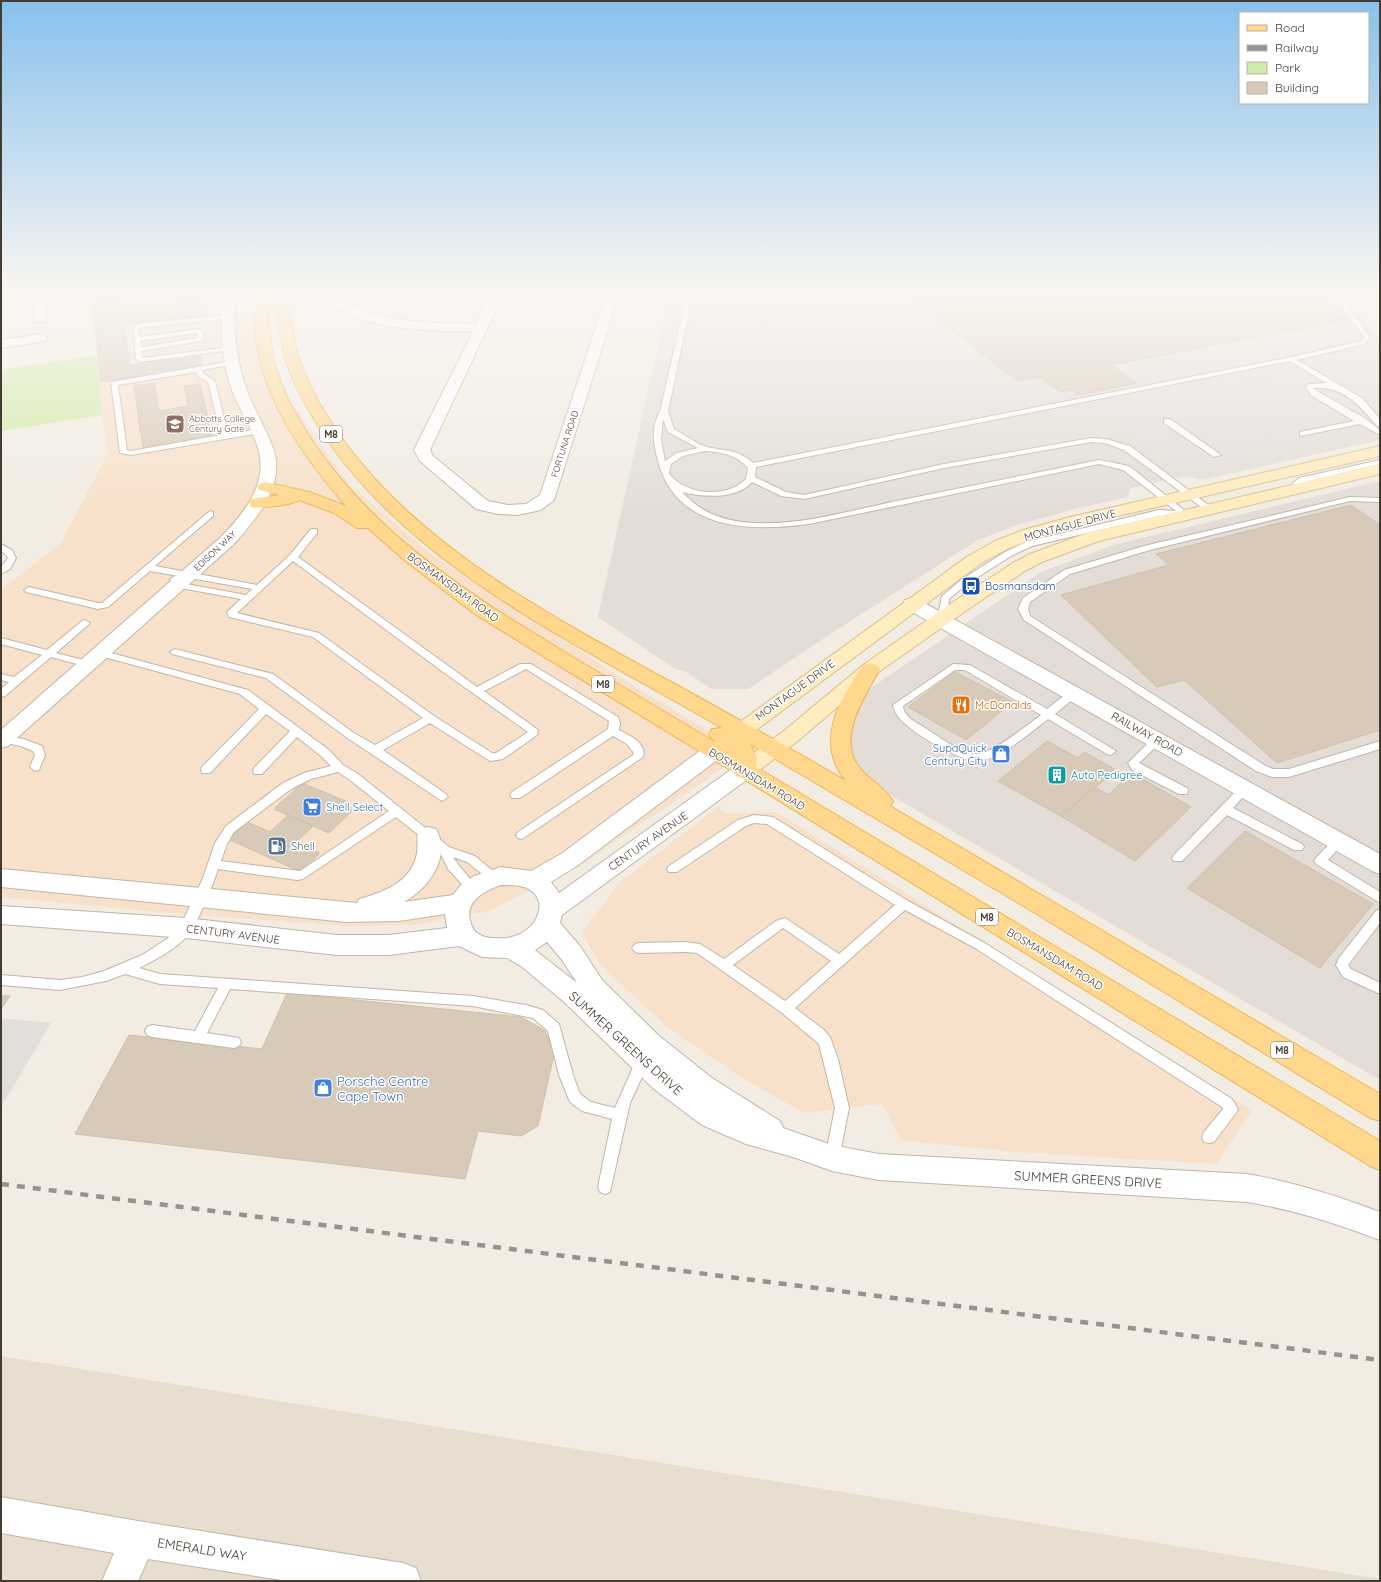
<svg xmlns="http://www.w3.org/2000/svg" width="1381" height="1582" viewBox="0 0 1381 1582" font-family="Quicksand,sans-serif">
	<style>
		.residential { fill: #e7decf }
		.commercial { fill: #f7e1ca }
		.industrial { fill: #e4ddd7 }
		.green { fill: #d0eaa7 }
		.parking { fill: #e2dfdb }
		.building { fill: #d8cab9; stroke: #d0bfa9 }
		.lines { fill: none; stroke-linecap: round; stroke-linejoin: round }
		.service-casing { stroke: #c1b6a7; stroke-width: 2 }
		.minor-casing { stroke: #c1b6a7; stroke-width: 2 }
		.tertiary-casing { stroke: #c1b6a7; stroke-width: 2 }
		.secondary-casing { stroke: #d9c190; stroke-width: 2 }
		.primary-casing { stroke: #ebb657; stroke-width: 2 }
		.service { fill: #fff; fill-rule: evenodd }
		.minor { fill: #fff; fill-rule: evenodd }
		.tertiary { fill: #fff; fill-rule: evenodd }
		.secondary { fill: #ffecbf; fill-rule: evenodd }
		.primary { fill: #ffd88e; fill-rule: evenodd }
		.rail { stroke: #939393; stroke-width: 4.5; stroke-dasharray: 8 8; stroke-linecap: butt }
		.labels { text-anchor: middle; stroke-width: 3; stroke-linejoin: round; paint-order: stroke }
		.far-education-label { font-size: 9px; fill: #785e54; stroke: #fff; text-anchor: start }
		.far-street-label { font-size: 9px; fill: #443c32; stroke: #fff }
		.shield { fill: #fff; stroke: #7c7670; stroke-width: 1 }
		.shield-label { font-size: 10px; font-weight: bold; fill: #443c32 }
		.street-label { font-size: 11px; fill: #443c32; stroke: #fff }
		.transit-label { font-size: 11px; fill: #164399; stroke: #fff; text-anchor: start }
		.food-label { font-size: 11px; fill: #c56008; stroke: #fff; text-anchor: start }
		.shop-label { font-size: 11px; fill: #366cbe; stroke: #fff; text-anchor: end }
		.culture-label { font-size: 11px; fill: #0d838f; stroke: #fff; text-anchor: start }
		.service-label { font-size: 11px; fill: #4e5e75; stroke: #fff; text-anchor: start }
		.near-street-label { font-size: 13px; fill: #443c32; stroke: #fff }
		.near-shop-label { font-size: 13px; fill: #366cbe; stroke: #fff; text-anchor: start }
	</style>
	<rect width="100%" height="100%" fill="#f2ece2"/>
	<!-- residential -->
	<path class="residential" d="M1,1356L1380,1579V1581H1Z"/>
	<!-- commercial -->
	<path class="commercial" d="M90,291H261L256,338L289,400L350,485L433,556L642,691L745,753L584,863L490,911L417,925L345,926L182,914L1,897V590L61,543L108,453L102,415L97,355L86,297Z
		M718,807L727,814L776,812L1252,1110L1216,1164L1015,1152L901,1140L882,1104L804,1113L736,1074L666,1026L600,964L582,933L618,884Z"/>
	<!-- industrial -->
	<path class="industrial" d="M670,291H1342L1380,340V440L1202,480L1185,476L1131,488L1128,497L1075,509L1020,524L978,540L830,634L748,689H711L687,672L675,669L598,617Z
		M1380,481V1080L892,796L858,767L849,752L848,726L868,690L1041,572L1113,545Z"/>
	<!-- green -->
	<path class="green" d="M97,355L102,415L1,431V370Z"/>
	<!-- parking -->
	<path class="parking" d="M1265,374L1341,421L1304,429L1323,442L1192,472L1183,467L1175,469L1112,422L1180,408L1162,395Z
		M1,1018L51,1023L1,1107Z"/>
	<!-- building -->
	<path class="building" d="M93,291H118L120,304L205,296V306L94,316L91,294Z
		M902,291H1312L1333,302L1327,303L1339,310L1330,311L1347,320L1111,365L1137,383L1077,395L1071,390L1060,392L1040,377L1017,381Z
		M205,306V316L124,324L130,365L200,354L203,366L101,382L94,316Z
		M154,383L159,411L188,406L184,386L200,384L212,436L143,448L134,386Z
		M1351,505L1380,525V730L1277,763L1184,680L1157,687L1061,595L1169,565L1156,554Z
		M955,672L1013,702L966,740L908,707Z
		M1047,741L1078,758L1084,752L1116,770L1061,816L998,781Z
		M1132,773L1191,807L1135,861L1061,816L1095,787L1108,795Z
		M302,783L348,802L345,805L354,809L329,833L274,809Z
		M288,815L313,826L296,842L320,853L301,872L228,839L247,822L270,832Z
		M1245,831L1373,904L1320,968L1187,888Z
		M287,993L521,1017L544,1030L555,1050L538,1126L521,1136L478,1131L465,1179L75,1134L129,1035L262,1049Z
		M1,996H10L1,1009Z"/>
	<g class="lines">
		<defs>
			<path id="service" d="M128,291H134V293L214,291L211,293L134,297L129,295Z
				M691,291H697L691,303L668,411L674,429C684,434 696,444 707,447C724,451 739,449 753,463L1291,357L1361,341L1364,337L1339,304L1318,291C1342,291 1358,320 1370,337L1365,344L1297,360L1362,398L1380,419V426H1377C1359,405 1343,386 1314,388L1317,391L1366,419L1380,430V435L1360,424L1300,436V432L1354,421L1311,395L1306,388L1308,384L1326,383L1290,361L756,467L755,477L786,492L804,495L944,464L1092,438L1106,439L1130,446L1211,507V511L1208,512L1124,450L1105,443L1092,442L944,468L804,499L781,496L752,482C736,500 703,497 682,492C698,510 718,519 742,522C792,528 844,512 892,502C961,488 1030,474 1099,460L1129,466L1189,514L1185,517L1159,516L1032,546L1011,556L967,584L949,599L947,620L942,623L937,620L942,596L961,580L1005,552L1026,542L1159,510L1176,511L1123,470L1099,464L809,524C749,532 676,530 658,461C653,443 651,427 660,411L685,303ZM663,419L668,432L698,448L677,453L665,461L661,440ZM705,451C722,452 737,455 748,468L746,479C727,499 684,495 669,473L671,464L683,456Z
				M229,315L231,316V318L138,328L140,337L199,329L202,331L205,339L202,341L141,351L142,358L230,347L233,349L232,350L141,362L136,359L133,326L140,323ZM197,333L198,338L141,347L140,341Z
				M232,361L234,362V364L203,370V373L215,381L228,434L258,429L262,431L261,433L131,455L120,453L111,382ZM196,372L197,376L208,382L221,435L131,451L127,450L118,385Z
				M1164,419H1170L1221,455L1214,457L1164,423Z
				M1380,460V464L1305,482L1301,484L1300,490H1297L1293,488V483L1299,478Z
				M1350,497L1380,498V502L1350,501L1150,550L1070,574L1030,602L1028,609L1030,616L1264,765L1273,769H1289L1380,741V749L1289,777H1272L1256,771L1024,620L1018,609L1023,598L1064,570L1144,546Z
				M210,511L213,512V516L155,566L257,585L290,555L311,529H317V533L298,557L458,673L477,687L520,664H531L618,717L620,723L619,730C629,735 647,743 643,757L522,839L518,838L516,835L518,832L633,755L634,753L627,744L613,736L520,798H512L510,795L512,792L608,729L609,721L526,669L484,691L538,730L537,735L503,759L490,761L430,723L383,750L446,794L448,797L442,801L346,737L266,678L172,654L170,652L175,649L273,674L354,733L375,745L423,718L313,637L229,617L227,612L241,599L175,587L170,579L175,576L178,577L181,583L246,595L252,589L150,571L108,607L98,609L26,592L24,590L29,587L98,603H102ZM293,561L450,677L528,732L496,753H492L434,716L319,633L237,613Z
				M1,544L12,550L16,558L10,569L1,574V567L8,558L5,554L1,551Z
				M85,620L90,623L88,625L56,653L91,662L93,664L91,666L88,667L51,657L5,696L1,697V689L9,682L1,680V674L14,677L42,655L1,644V638L47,650L82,621Z
				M100,650L248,690L329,750L343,765L358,774L449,847L475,856L500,877L498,880H490L467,862L453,857L460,867L478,888L476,891H468L448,869L440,852L396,817L303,879L297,880L218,869C213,885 200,917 191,931C180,947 156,960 139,968L160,974L473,996L526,1005L543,1010L559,1024L573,1075L580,1094L591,1102L615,1108L638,1056L643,1054L648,1056L650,1060L630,1103L610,1192L605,1194L600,1192L598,1187L612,1119L582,1111L570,1102L559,1075L548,1031L533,1018L473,1006L230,989L207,1033L239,1038L241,1042L239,1046L234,1048L152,1037L147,1035L145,1031L147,1027L152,1025L195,1031L218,988L160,984L125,974L106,981L60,990L1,985V975L60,980L82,977L104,971L142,955L167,939L181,925L203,878L215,843L226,826L283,783L304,773L331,766L321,756L297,737L262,774H254L253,771L254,768L290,731L266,714L210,773H202L201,770L202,767L259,709L240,694L97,655L95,653ZM338,772L350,780L389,811L300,871L221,861L227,844L234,832L291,789L311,779Z
				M953,664L970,665L1047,709L1070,691H1078L1079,693L1078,695L1055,714L1116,751L1111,755L1107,754L1048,719C1031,732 994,765 972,761C952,755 895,727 893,705ZM955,670H965L1041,715C1029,724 990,755 976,754C963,754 937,736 927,729C918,723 904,718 903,706Z
				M1,736L24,739L42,746L45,755L39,770L35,771L30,767L35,755L33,751L21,746L1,742Z
				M1157,737L1161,738L1162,740L1161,742L1139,763L1187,788L1188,791L1187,794H1179L1132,770L1128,763L1153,738Z
				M1245,785L1250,789L1233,808L1302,844L1304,847L1302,850H1294L1227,815L1182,861H1174L1172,858L1174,855L1241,786Z
				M754,815L773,817L908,901L983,942L1232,1099L1238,1109L1236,1113L1214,1142L1209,1143L1204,1142L1202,1137L1204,1132L1223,1109L1222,1107L975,948L905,910L795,1008L824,1030L830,1037L838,1059L849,1108L839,1158L837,1163L832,1165L827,1163L825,1158L835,1108L819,1044L781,1012L697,953L686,952L638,953L634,951L632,948L634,945L638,943L686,942L700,944L724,959L776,921L785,918L839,954L895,905L767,824L754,823L746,826L677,872H669L667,869L669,866L738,820ZM783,928L831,961L785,1001L733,965Z
				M1338,838L1342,839L1344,842L1328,860L1380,892V903L1316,864L1314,861L1316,858L1334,839Z
				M1380,909V923L1348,965L1351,969L1380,983V994L1343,977L1336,965L1339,958L1376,911Z"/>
			<path id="minor" d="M22,291H44L41,294C46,302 50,313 45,322H35C31,314 36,306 30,297L1,304V296Z
				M223,291H235C233,324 235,358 247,390C254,410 266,428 273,448C286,485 257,518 234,544L8,746L1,748V730L222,536C244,513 269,483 258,448C252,428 239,410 232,390C221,358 220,324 223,291Z
				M320,291H333C369,326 430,322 476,324L493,291H505L430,450L433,456L488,501L508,505L526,504L540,495L608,291H620L554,500L541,510L518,515L498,514L476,509L420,461L414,450L473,332C428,330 348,332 320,291Z
				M40,334L45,335L47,338L45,341L1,348V340Z
				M912,598L919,600L1380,854V874L1372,871L905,608L903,604L905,600Z
				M1,1497L138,1521L403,1563L416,1568L421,1581H288L148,1559L138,1581H102L114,1553L1,1533Z"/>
			<path id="tertiary" d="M713,745L721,747L724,752L721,757L577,866L551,882L559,893L736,766L744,764L752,766L755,771L752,776L562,915L560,923L580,946L602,980L658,1035L712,1078L780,1121L783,1128L832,1145L879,1154L1247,1174C1294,1182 1335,1195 1380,1212V1240C1334,1223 1295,1210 1247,1202L879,1180L832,1171L793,1157L746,1144L702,1125L654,1089L563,1001L521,966L507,958L482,957L459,946L389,955H337L186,938L1,924V906L186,918L337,935H389L447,928L445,914L399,921L346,922L1,887V869L357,903L359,899C384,892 412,882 417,853C419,844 415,837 420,829L428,827L436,829C452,857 428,889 404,902L453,895L460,886L474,876L501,867L531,871L561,854L705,747ZM501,885C507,885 514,885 520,886C557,894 537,943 495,938C489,938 482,937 477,933C473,930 471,925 470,920C465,901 486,890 501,885ZM547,942L562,960L577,983L535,950Z"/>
			<path id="secondary" d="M1380,446V456L1074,526L1035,538L1007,549L980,564L732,748L725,750L718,748L714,743L718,738L968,556L995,541L1023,530L1070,517Z
				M1380,464V474L1099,541L1042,562L1025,571L967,610L877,673L799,740L752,776L744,778L736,776L733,771L736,766L785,730L863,665L953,602L1013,563L1030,554L1087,533Z"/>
			<path id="primary" d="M257,291H269C267,300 268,309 269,319C270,351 276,376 291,405C353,522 461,590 571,656C626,689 680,721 735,754L712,739L709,734L712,729L722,728C582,646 404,566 317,424C303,401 289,376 283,350C278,330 277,311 277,291H289C290,311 292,329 296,349C303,373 315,398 329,419C404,538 540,610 660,676C723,710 784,745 846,781C814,742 839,701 863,665L870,663L877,665L880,669C865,696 837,736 858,766C868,780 885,787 893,801L890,806L1380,1094V1121L1370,1118L1027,908L750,744L757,757L756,767L1380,1141V1170L1370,1166L742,778L736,776L735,773L476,615L404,560L368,528H357L334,513L299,500C293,505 260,509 251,507L249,503L251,499L280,495L259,490L257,487L259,484L265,482L309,492L346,506C302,455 256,392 255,321C255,311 254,301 257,291Z"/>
		</defs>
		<!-- service casing -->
		<use href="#service" class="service-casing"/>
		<!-- minor casing -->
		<use href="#minor" class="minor-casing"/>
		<!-- tertiary casing -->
		<use href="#tertiary" class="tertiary-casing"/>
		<!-- secondary casing -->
		<use href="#secondary" class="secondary-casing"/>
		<!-- primary casing -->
		<use href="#primary" class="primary-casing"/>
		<!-- service -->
		<use href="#service" class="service"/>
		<!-- minor -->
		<use href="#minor" class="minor"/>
		<!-- tertiary -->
		<use href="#tertiary" class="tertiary"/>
		<!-- secondary -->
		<use href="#secondary" class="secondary"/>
		<!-- primary -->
		<use href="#primary" class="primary"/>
		<!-- rail -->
		<path class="rail" d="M1,1184L1380,1360"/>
	</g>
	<!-- sky -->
	<linearGradient id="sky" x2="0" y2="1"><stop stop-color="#88c1ed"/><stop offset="0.57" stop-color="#f9f6f2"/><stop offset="1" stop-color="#f9f6f2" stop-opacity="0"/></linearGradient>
	<rect width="1381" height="513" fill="url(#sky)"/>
	<!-- icons -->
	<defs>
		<symbol id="school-square" viewBox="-11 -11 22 22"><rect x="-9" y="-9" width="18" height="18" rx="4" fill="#8d6e63" stroke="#fff"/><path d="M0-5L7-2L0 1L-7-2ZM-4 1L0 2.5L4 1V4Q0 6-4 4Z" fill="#fff"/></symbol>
		<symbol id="bus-square" viewBox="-11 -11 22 22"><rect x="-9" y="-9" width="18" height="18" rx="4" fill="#1a4fb4" stroke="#fff"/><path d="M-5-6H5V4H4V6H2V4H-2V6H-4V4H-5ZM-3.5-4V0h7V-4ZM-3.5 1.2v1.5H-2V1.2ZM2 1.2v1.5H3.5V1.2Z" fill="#fff"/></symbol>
		<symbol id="restaurant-square" viewBox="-11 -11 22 22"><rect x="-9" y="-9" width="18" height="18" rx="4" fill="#e8710a" stroke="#fff"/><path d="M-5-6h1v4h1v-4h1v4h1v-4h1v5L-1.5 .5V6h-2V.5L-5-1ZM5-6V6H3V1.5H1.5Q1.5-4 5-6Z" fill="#fff"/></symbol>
		<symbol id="shop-square" viewBox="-11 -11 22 22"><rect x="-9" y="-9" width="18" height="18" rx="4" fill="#3f7fe0" stroke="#fff"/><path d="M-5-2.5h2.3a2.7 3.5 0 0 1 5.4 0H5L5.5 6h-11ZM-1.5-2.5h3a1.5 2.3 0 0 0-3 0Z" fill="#fff"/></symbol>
		<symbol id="building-square" viewBox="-11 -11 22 22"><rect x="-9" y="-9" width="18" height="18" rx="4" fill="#0f9aa8" stroke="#fff"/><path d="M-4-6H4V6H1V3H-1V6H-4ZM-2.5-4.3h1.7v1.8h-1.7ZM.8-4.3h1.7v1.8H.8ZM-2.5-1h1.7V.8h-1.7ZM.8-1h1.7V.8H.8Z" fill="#fff"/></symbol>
		<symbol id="supermarket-square" viewBox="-11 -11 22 22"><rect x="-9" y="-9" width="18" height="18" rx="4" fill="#3f7fe0" stroke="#fff"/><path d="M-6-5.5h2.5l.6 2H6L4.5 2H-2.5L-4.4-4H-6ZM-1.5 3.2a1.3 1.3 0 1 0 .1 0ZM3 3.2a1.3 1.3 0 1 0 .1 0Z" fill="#fff"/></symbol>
		<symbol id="fuel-square" viewBox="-11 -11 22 22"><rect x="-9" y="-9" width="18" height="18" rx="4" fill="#5c6f8a" stroke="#fff"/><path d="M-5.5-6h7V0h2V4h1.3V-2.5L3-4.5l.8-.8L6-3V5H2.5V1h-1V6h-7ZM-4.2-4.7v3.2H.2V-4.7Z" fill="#fff"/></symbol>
	</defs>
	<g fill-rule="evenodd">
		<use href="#school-square" x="164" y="413" width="22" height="22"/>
		<use href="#bus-square" x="960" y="575" width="22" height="22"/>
		<use href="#restaurant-square" x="950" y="694" width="22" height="22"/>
		<use href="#shop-square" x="990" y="743" width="22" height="22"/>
		<use href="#building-square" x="1046" y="764" width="22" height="22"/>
		<use href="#supermarket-square" x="301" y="796" width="22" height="22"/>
		<use href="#fuel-square" x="266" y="835" width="22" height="22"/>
		<use href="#shop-square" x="312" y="1077" width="22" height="22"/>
	</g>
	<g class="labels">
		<!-- far-education labels -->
		<g class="far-education-label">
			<text x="189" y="422">Abbotts College<tspan x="189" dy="10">Century Gate</tspan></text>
		</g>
		<!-- far-street labels -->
		<g class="far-street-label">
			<text transform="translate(565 444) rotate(-72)" y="3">FORTUNA ROAD</text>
			<text transform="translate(215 551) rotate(-43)" y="3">EDISON WAY</text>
		</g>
		<!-- shield labels -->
		<g class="shield">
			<rect x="320" y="426" width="22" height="16" rx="3"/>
			<rect x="592" y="676" width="22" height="16" rx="3"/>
			<rect x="976" y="909" width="22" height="16" rx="3"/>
			<rect x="1271" y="1042" width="22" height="16" rx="3"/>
		</g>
		<g class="shield-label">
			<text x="331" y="438">M8</text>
			<text x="603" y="688">M8</text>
			<text x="987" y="921">M8</text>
			<text x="1282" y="1054">M8</text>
		</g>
		<!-- street labels -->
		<g class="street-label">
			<text transform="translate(1070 525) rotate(-15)" y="4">MONTAGUE DRIVE</text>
			<text transform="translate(453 587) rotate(36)" y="4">BOSMANSDAM ROAD</text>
			<text transform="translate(795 690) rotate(-36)" y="4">MONTAGUE DRIVE</text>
			<text transform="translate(1147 734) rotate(29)" y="4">RAILWAY ROAD</text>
			<text transform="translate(757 779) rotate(31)" y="4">BOSMANSDAM ROAD</text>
			<text transform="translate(648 841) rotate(-35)" y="4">CENTURY AVENUE</text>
			<text transform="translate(233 934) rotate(7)" y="4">CENTURY AVENUE</text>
			<text transform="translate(1055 959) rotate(31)" y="4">BOSMANSDAM ROAD</text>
		</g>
		<!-- transit labels -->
		<g class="transit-label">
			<text x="985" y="590">Bosmansdam</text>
		</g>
		<!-- food labels -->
		<g class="food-label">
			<text x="975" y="709">McDonalds</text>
		</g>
		<!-- shop labels -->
		<g class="shop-label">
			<text x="987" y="752">SupaQuick<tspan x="987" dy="13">Century City</tspan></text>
			<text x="326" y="811" text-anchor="start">Shell Select</text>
		</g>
		<!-- culture labels -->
		<g class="culture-label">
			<text x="1071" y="779">Auto Pedigree</text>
		</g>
		<!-- service labels -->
		<g class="service-label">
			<text x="291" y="850">Shell</text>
		</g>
		<!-- near-street labels -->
		<g class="near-street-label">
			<text transform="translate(626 1043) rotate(42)" y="5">SUMMER GREENS DRIVE</text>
			<text transform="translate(1088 1179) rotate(3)" y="5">SUMMER GREENS DRIVE</text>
			<text transform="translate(202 1549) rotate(9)" y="5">EMERALD WAY</text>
		</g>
		<!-- near-shop labels -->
		<g class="near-shop-label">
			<text x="337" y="1086">Porsche Centre<tspan x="337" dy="15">Cape Town</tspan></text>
		</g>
	</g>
	<!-- border -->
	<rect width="1381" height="1582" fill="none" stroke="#443c32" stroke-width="4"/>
	<!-- legend -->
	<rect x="1239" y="12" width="130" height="92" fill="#ffffff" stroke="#b4b1ad"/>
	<rect x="1247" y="25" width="20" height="6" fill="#ffd88e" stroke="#b4b1ad"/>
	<text x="1275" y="32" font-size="12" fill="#443c32">Road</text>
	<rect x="1247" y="45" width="20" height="6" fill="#939393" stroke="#b4b1ad"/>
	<text x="1275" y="52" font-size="12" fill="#443c32">Railway</text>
	<rect x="1247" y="62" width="20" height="12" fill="#d0eaa7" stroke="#b4b1ad"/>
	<text x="1275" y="72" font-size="12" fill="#443c32">Park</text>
	<rect x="1247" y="82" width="20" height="12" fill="#d8cab9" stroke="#b4b1ad"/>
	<text x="1275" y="92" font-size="12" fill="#443c32">Building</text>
</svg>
